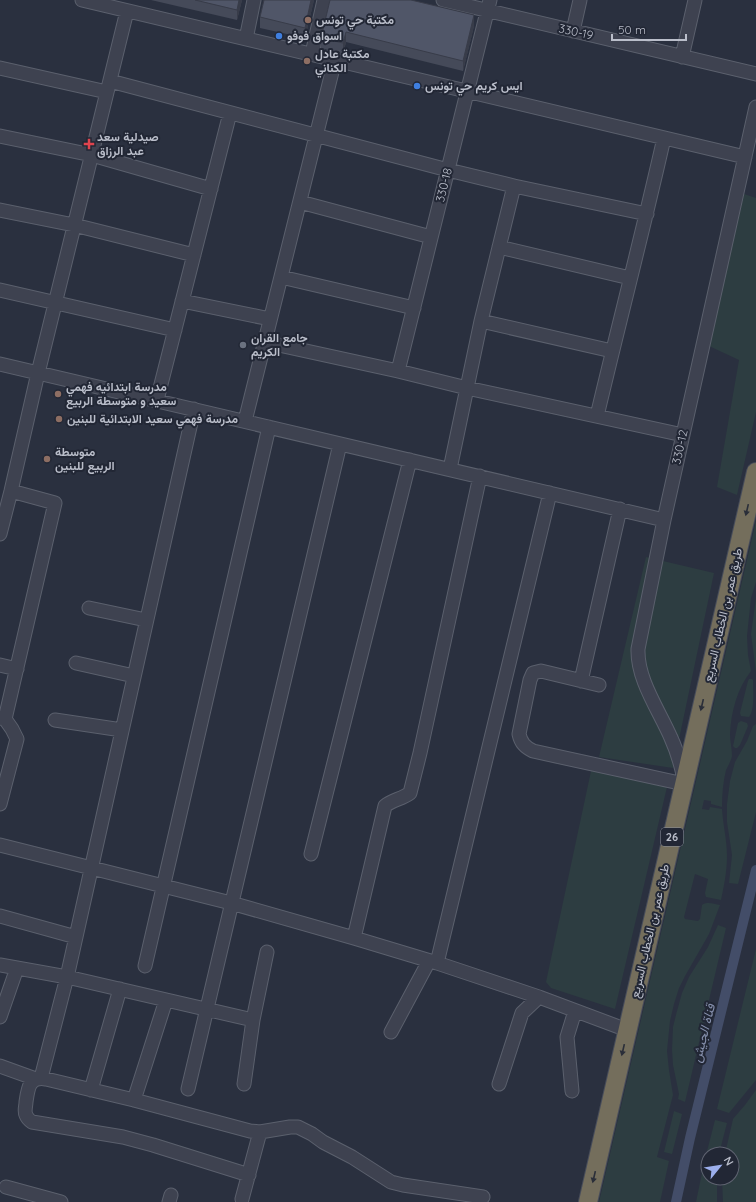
<svg xmlns="http://www.w3.org/2000/svg" width="756" height="1202" viewBox="0 0 756 1202" font-family="Quicksand,Vazirmatn,sans-serif">
	<style>
		.green { fill: #2d3d41 }
		.lines { fill: none; stroke-linecap: round; stroke-linejoin: round }
		.canal { stroke: #434d68; stroke-width: 10 }
		.minor-casing { stroke: #5b606d; stroke-width: 15 }
		.highway-casing { stroke: #484d5a; stroke-width: 20 }
		.minor { stroke: #3e4250; stroke-width: 13 }
		.highway { stroke: #746e5c; stroke-width: 18 }
		.wall { fill: #454a59 }
		.shaded-wall { fill: #383c49 }
		.building { fill: #505668; stroke: #383c49 }
		.oneway { fill: #2a2e39 }
		.education-dot { fill: #8d6e63; stroke: #222735; stroke-width: 1.5 }
		.shop-dot { fill: #3f7fe0; stroke: #222735; stroke-width: 1.5 }
		.health-dot { fill: #e0444e; stroke: #222735; stroke-width: 1.5 }
		.worship-dot { fill: #6b7280; stroke: #222735; stroke-width: 1.5 }
		.labels { text-anchor: middle; stroke-width: 4; stroke-linejoin: round; paint-order: stroke }
		.shield { fill: #222735; stroke: #8c919d; stroke-width: 1 }
		.shield-label { font-size: 11px; font-weight: bold; fill: #babeca }
		.poi-label { font-size: 12px; font-weight: bold; fill: #babeca; stroke: #222735; text-anchor: start }
		.street-label { font-size: 12px; fill: #babeca; stroke: #222735 }
		.water-label { font-size: 13px; font-style: italic; fill: #8690ad; stroke: #222735 }
	</style>
	<rect width="100%" height="100%" fill="#2a303f"/>
	<!-- green -->
	<path class="green" d="M744,194L756,198V412L737,495L717,487L739,360L709,346Z
		M756,521V582L751,598L747,636L748,655L751,671C737,689 731,712 730,734C730,741 732,749 732,756C731,761 728,766 726,770C723,782 722,795 722,807L711,804V801L704,800L702,809L709,810L710,807L722,809C723,825 727,840 727,856C727,871 724,886 721,900L706,897L705,893L708,879L695,874L684,917L685,919L698,921L700,919L702,905C707,901 714,904 720,905L709,934L685,976L679,988L674,1004L670,1021L667,1051L669,1070L673,1095L657,1157L669,1161L660,1202H599Z
		M646,557L714,573L673,768L599,757Z
		M756,598V672L751,634Z
		M749,679H752L753,680C753,690 755,710 749,717L741,716L740,713L748,681Z
		M741,721L747,723L748,726L740,745L737,748H735L733,746L738,723Z
		M756,724V812L738,884L729,883L732,855L727,822V804L730,781L735,762L747,741L753,726Z
		M591,771L667,787L615,1009L551,988L546,982Z
		M718,925L726,928L685,1102L678,1099L679,1094L673,1065L672,1050L673,1027L677,1011L682,993L689,977L708,947Z
		M756,949V1080L729,1113L717,1109Z
		M756,1090V1202H723L722,1178H732V1154H725L733,1119L745,1105Z
		M674,1111L682,1114L672,1154L664,1152Z
		M715,1120L727,1123L719,1154H708V1159H705Z
		M703,1168L708,1169V1178H717V1202H696Z"/>
	<g class="lines">
		<!-- canal -->
		<path class="canal" d="M676,1202L690,1138L756,870"/>
		<defs>
			<path id="minor" d="M82,0L745,157
				M443,0L756,74
				M573,31L580,0
				M246,39L254,0
				M312,54L324,0
				M682,57L695,0
				M0,68L107,92
				M110,81L448,170L514,186L647,214
				M0,136L92,155L211,189
				M300,202L431,237
				M0,210L74,225L194,255
				M499,247L630,278
				M281,277L414,308
				M0,290L175,330
				M182,301L270,319
				M481,321L612,351
				M265,342L398,371L467,388L683,435
				M0,364L664,520
				M398,371L490,0
				M157,400L230,113
				M597,416C619,323 643,231 664,138
				M245,421L335,60
				M450,469L481,321L514,186
				M0,534L11,491L38,373L127,11
				M89,608L146,620
				M76,663L134,676
				M0,665L17,669
				M581,681L620,509
				M599,685L541,671L533,673L530,680L519,734C521,743 525,747 533,751L684,784
				M0,718L5,719L12,729L17,739L0,804
				M5,719L55,503L11,491
				M55,720L122,730
				M684,779C681,765 677,751 671,738C659,710 637,680 638,649L664,520L756,107
				M0,845L231,903L354,938L437,963L539,997L627,1030
				M311,854L410,460
				M0,916L76,937
				M354,938L385,806C392,800 402,799 410,793L420,753L480,476
				M437,963L550,493
				M0,965L67,977L253,1020
				M145,966L269,427
				M0,1017L17,968
				M391,1032L429,961
				M0,1066L36,1079
				M41,1078L67,977L194,409
				M244,1084L253,1020L267,952
				M499,1084L522,1013L539,997
				M188,1089L340,444
				M91,1090L120,989
				M572,1091L567,1037L575,1011
				M134,1100L166,1000
				M249,1175L153,1145L123,1137L32,1122C29,1120 27,1118 26,1115C24,1111 26,1106 26,1102C28,1088 29,1076 46,1079L134,1100L250,1131L260,1132L290,1127H298L312,1134L323,1142L352,1157L391,1182L403,1185L483,1197
				M6,1187L61,1202
				M242,1199L260,1132
				M169,1202L171,1195"/>
			<path id="highway" d="M588,1202L756,472"/>
		</defs>
		<!-- minor casing -->
		<use href="#minor" class="minor-casing"/>
		<!-- highway casing -->
		<use href="#highway" class="highway-casing"/>
		<!-- minor -->
		<use href="#minor" class="minor"/>
		<!-- highway -->
		<use href="#highway" class="highway"/>
	</g>
	<!-- wall -->
	<path class="wall" d="M151,0H242L237,20Z
		M264,0H314L305,38L260,28V17Z
		M330,0L474,26L463,71L346,42L343,54L321,48V38Z"/>
	<!-- shaded-wall -->
	<path class="shaded-wall" d="M239,0H242L237,20V10Z
		M311,0H314L305,38V28Z
		M474,15V26L463,71V61Z
		M346,32V42L343,54V43Z"/>
	<!-- building -->
	<path class="building" d="M195,0H239L237,10Z
		M264,0H311L305,28L260,17Z
		M330,0H411L474,15L463,61L346,32L343,43L321,38Z"/>
	<!-- one-way arrows -->
	<defs><path id="oneway-solid" d="M-6-.8H1V-3.2L6.5 0L1 3.2V.8H-6Z"/></defs>
	<g class="oneway">
		<use href="#oneway-solid" transform="translate(747 510) rotate(103)"/>
		<use href="#oneway-solid" transform="translate(702 705) rotate(103)"/>
		<use href="#oneway-solid" transform="translate(623 1050) rotate(103)"/>
		<use href="#oneway-solid" transform="translate(594 1177) rotate(103)"/>
	</g>
	<!-- markers -->
	<g class="education-dot">
		<circle cx="308" cy="20" r="4"/>
		<circle cx="307" cy="61" r="4"/>
		<circle cx="58" cy="394" r="4"/>
		<circle cx="59" cy="419" r="4"/>
		<circle cx="47" cy="459" r="4"/>
	</g>
	<g class="shop-dot">
		<circle cx="279" cy="36" r="4"/>
		<circle cx="417" cy="86" r="4"/>
	</g>
	<path class="health-dot" d="M87 138h4v4h4v4h-4v4h-4v-4h-4v-4h4z"/>
	<circle class="worship-dot" cx="243" cy="345" r="4"/>
	<g class="labels">
		<!-- shield labels -->
		<rect class="shield" x="661" y="828" width="22" height="18" rx="3"/>
		<g class="shield-label">
			<text x="672" y="841">26</text>
		</g>
		<!-- poi labels -->
		<g class="poi-label">
			<text x="316" y="24">مكتبة حي تونس</text>
			<text x="287" y="40">اسواق فوفو</text>
			<text x="315" y="58">مكتبة عادل<tspan x="315" dy="14">الكناني</tspan></text>
			<text x="425" y="90">ايس كريم حي تونس</text>
			<text x="97" y="141">صيدلية سعد<tspan x="97" dy="14">عبد الرزاق</tspan></text>
			<text x="251" y="342">جامع القران<tspan x="251" dy="14">الكريم</tspan></text>
			<text x="66" y="391">مدرسة ابتدائيه فهمي<tspan x="66" dy="14">سعيد و متوسطة الربيع</tspan></text>
			<text x="67" y="423">مدرسة فهمي سعيد الابتدائية للبنين</text>
			<text x="55" y="456">متوسطة<tspan x="55" dy="14">الربيع للبنين</tspan></text>
		</g>
		<!-- street labels -->
		<g class="street-label">
			<text transform="translate(576 32) rotate(13)" y="4">330-19</text>
			<text transform="translate(444 185) rotate(-76)" y="4">330-18</text>
			<text transform="translate(680 447) rotate(-77)" y="4">330-12</text>
			<text transform="translate(723 615) rotate(-77)" y="4">طريق عمر بن الخطاب السريع</text>
			<text transform="translate(650 931) rotate(-77)" y="4">طريق عمر بن الخطاب السريع</text>
		</g>
		<!-- water labels -->
		<g class="water-label">
			<text transform="translate(703 1033) rotate(-76)" y="5">قناة الجيش</text>
		</g>
	</g>
	<!-- north arrow -->
	<g transform="translate(720 1166) rotate(60)"><circle r="19" fill="#222735" stroke="#5f6371"/>
	<path d="M0-3L7 15L0 10L-7 15Z" fill="#9cafed"/>
	<text y="-6" font-size="11" font-weight="bold" text-anchor="middle" fill="#babeca">N</text>
	</g>
	<!-- scale -->
	<path d="M612 34v6h74v-6" fill="none" stroke="#babeca" stroke-width="2"/>
	<text x="618" y="34" font-size="12" fill="#babeca" stroke="#222735" stroke-width="3" paint-order="stroke">50 m</text>
</svg>
